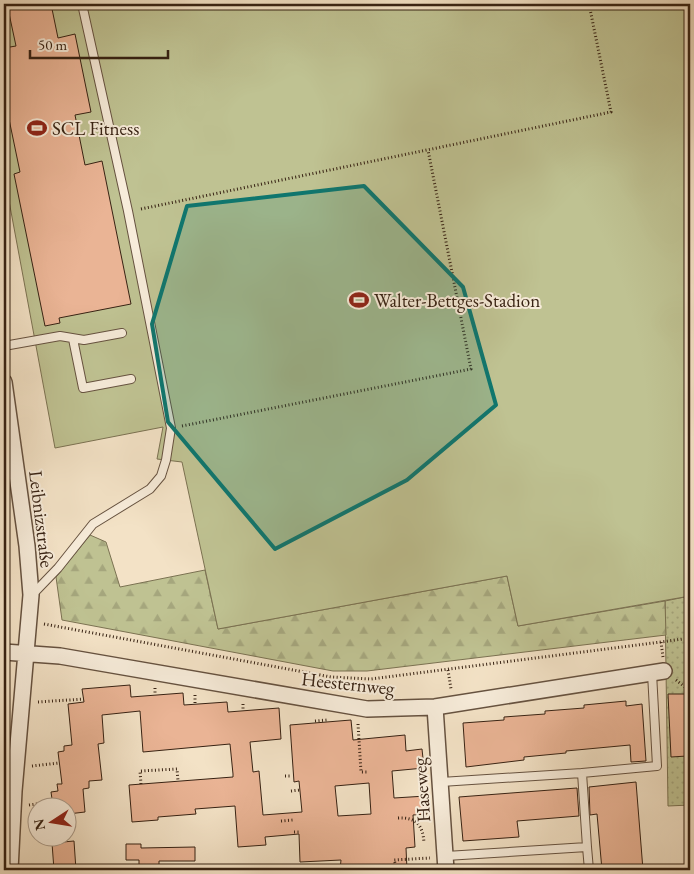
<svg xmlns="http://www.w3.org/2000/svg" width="694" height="874" viewBox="0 0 694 874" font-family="'EB Garamond',serif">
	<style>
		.grass { fill: url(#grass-dots); stroke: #7b7252 }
		.forest { fill: url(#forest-firs); stroke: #7b7252 }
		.pitch { fill: #bfc292; stroke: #7b7252 }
		.building { fill: #eab495; stroke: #372213; fill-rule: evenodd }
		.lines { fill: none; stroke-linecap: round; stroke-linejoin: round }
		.service-casing { stroke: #665240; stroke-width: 10 }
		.minor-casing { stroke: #665240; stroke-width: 18 }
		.path { stroke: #372213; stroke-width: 3; stroke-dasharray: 1 2.5; stroke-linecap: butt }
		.service { stroke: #f7ecda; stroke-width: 8 }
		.minor { stroke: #f7ecda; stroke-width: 15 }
		.marked { fill: #0f766e; fill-opacity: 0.2; stroke: #0f766e; stroke-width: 4; stroke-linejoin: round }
		.labels { text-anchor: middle; stroke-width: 4; stroke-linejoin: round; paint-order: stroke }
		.poi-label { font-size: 19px; fill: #372213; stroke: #f7ecda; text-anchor: start }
		.street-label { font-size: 19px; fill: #372213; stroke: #f7ecda }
	</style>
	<defs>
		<pattern id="grass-dots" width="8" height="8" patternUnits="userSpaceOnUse" patternTransform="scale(1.25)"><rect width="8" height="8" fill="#bfc292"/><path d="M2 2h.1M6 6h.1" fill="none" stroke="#a5a67d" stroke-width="1.8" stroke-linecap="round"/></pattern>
		<pattern id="forest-firs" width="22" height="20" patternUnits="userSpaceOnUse" patternTransform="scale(1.25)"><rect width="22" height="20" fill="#bfc292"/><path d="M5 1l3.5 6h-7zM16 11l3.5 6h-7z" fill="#a5a67d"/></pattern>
	</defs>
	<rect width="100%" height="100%" fill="#f3e2c6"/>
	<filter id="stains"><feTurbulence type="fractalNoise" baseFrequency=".004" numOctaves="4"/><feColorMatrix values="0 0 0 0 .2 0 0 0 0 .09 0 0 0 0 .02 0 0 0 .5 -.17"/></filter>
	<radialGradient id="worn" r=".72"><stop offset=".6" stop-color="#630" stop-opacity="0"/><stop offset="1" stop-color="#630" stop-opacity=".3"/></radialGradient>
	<!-- grass -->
	<path class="grass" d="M690,596V805L668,806L665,601Z"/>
	<!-- forest -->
	<path class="forest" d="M90,535L106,542L120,587L205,570L218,629L507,576L518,626L665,601L666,635L367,671H333L62,620L56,577Z"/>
	<!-- pitch -->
	<path class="pitch" d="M4,4H690V596L518,626L507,576L218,629L182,462L157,459L163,427L55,448L4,174Z"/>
	<!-- building -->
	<path class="building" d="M7,4H51L58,38L75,34L91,112L75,115L85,165L102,161L131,304L59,318L60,323L45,326L14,174L20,172L4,95V48L16,46Z
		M130,685L131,697L183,693L184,705L227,702L228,712L279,708L281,739L250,742L253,772L259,771L263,815L302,812L299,781L294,782L290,725L351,720L353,740L405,735L406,751L422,749L424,768L392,771L394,798L426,796L427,814L413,815L415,847L406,848L407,870H340L341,860L300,862L299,834L265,837L266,845L238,847L235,806L195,809L196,814L158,817V820L132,822L129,785L233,777V774L230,744L143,752L140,711L102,715L104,743L98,744L102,780L89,781V788L83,789L85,812L68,814V806H53L51,792L58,791L57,784H62L58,752L64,751V746L72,745L68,704L84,702L82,689ZM369,783L371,814L338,816L335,786Z
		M668,694H685L687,756L671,757Z
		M626,701V706L642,704L646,761L631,762L630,745L566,751V753L524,757V760L466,767L463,723L504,720V717L545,714V711L584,708V705Z
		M636,782L643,870H602L597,814L590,815L589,787Z
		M577,788L579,816L517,821L519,837L463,841L459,797Z
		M74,841L76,870H54L52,843Z
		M126,844H141V848L195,847V861H159V870H139V860H126Z"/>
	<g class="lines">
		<defs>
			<path id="service" d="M73,339L83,388L131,379
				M4,346L60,336L84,340L122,333
				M32,595L58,568L93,524L150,489L161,476L166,460L171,428L128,211L82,4
				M582,773L657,766L652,673
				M441,782L582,773L587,847
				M446,856L587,847L589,870"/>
			<path id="minor" d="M4,382L27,546L31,595L14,791L10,870
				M4,652L60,656L367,709L435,707L664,671
				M435,707L446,870"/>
		</defs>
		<!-- service casing -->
		<use href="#service" class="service-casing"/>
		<!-- minor casing -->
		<use href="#minor" class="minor-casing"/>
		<!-- path -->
		<path class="path" d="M141,209L611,112L589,4
			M182,426L471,369L428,150
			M44,624L331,677L371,679L661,642
			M663,657L661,642L690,638
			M448,670L451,689
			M676,680L690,691
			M155,688V695
			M195,695V705
			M38,702L84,699
			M243,704V711
			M315,721L327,720
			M358,724L361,772H368
			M32,766L59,763
			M285,776H290
			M141,784L140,771L177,769L178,781
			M291,791L300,790
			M29,805L52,802
			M398,818C416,817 423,825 424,843
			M281,821L293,820
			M294,832H299
			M395,863L394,860L430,858"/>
		<!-- service -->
		<use href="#service" class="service"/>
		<!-- minor -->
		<use href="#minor" class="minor"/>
	</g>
	<!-- marked area -->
	<path class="marked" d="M364,186L463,287L496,405L407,480L275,549L168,422L152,324L187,206Z"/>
	<!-- icons -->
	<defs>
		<symbol id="stadium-bare" viewBox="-9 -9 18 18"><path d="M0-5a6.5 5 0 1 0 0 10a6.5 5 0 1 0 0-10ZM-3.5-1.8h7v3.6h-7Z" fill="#8f2418" stroke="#f7ecda" stroke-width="2.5" paint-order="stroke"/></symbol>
	</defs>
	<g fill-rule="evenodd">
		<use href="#stadium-bare" x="23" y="114" width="28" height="28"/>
		<use href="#stadium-bare" x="345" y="286" width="28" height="28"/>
	</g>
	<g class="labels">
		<!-- poi labels -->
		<g class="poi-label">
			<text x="52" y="135">SCL Fitness</text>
			<text x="374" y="307">Walter-Bettges-Stadion</text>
		</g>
		<!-- street labels -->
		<g class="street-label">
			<text transform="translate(42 519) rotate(83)" y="7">Leibnizstraße</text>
			<text transform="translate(348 683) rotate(6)" y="7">Heesternweg</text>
			<text transform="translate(421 790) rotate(-94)" y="7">Haseweg</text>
		</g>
	</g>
	<!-- margin -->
	<rect width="694" height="874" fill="none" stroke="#f3e2c6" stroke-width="20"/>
	<rect x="5" y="5" width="684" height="864" fill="none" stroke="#372213" stroke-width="2.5"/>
	<rect x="10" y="10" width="674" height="854" fill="none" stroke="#372213"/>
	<!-- north arrow -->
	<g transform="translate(52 822) rotate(258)"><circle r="24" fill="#f7ecda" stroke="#aa9b8a"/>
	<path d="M0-4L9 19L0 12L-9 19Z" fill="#8f2418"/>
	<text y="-8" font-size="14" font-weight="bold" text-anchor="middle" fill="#372213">N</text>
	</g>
	<!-- scale -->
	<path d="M30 50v8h138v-8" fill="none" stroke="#372213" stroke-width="2.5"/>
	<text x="38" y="50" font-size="15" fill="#372213" stroke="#f7ecda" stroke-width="4" paint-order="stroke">50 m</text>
	<rect width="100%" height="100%" filter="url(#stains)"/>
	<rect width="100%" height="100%" fill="url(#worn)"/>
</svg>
